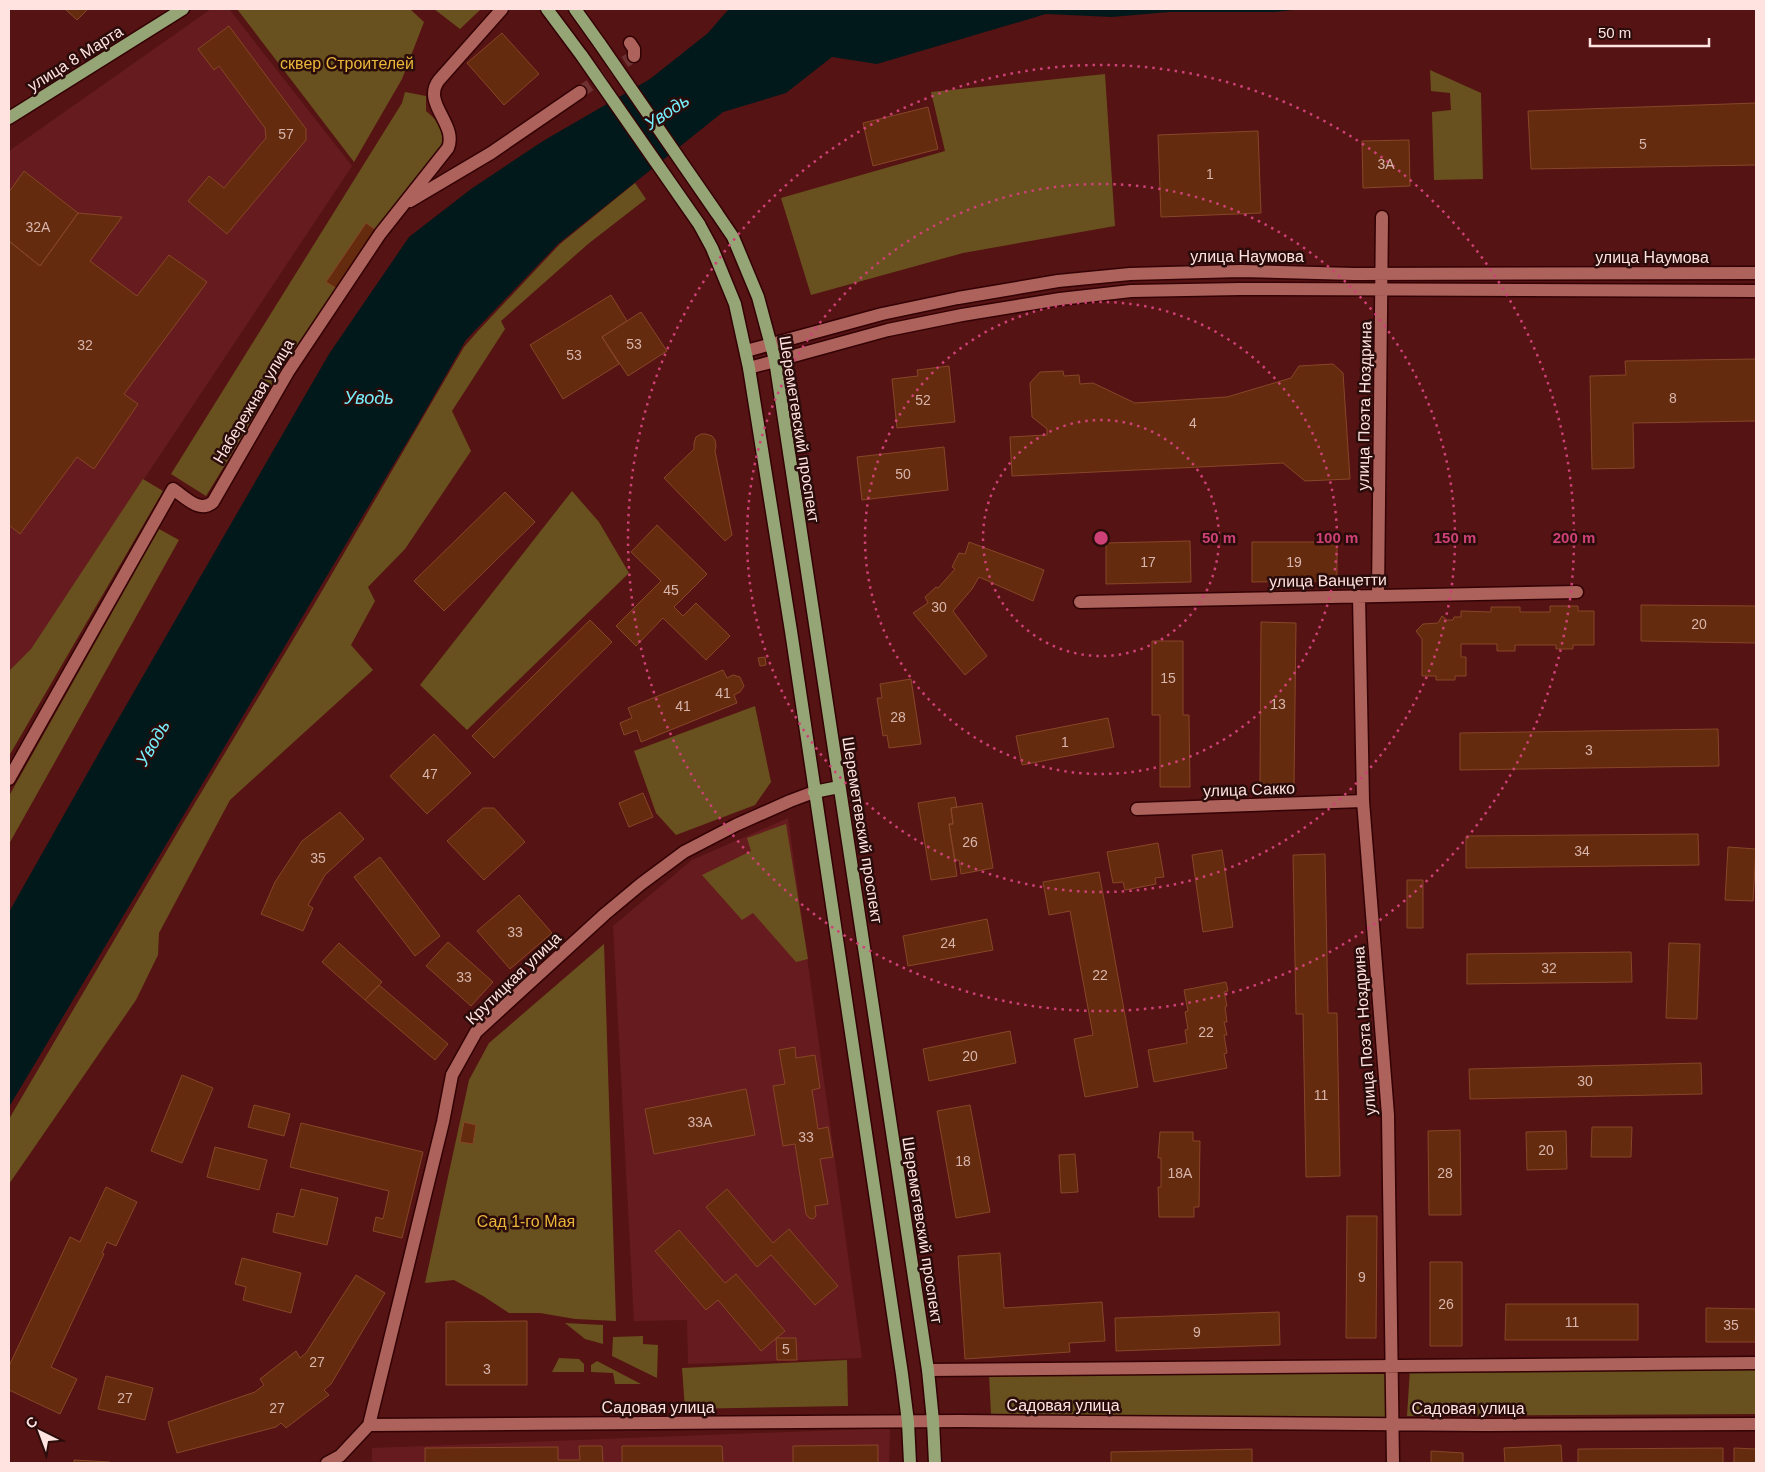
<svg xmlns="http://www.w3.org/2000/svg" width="1765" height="1472" viewBox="0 0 1765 1472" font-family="Arial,sans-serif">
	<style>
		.built { fill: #661c1e }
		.green { fill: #68511e }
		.water { fill: #02191b }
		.building { fill: #652b0e; stroke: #874628 }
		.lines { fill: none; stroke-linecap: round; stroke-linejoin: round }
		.minor-tunnel { stroke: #6f3233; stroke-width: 12; stroke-dasharray: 12 6; stroke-linecap: butt }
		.minor-casing { stroke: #330204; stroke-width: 15 }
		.major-casing { stroke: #330204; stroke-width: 15 }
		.minor { stroke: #ad625c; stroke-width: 12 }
		.major { stroke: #96a576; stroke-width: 12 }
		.major-bridge-casing { stroke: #330204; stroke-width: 15; stroke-linecap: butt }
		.major-bridge { stroke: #96a576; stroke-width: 12 }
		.ring { fill: none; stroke: #ce4176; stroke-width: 2.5; stroke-dasharray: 2.5 5 }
		.labels { text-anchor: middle; stroke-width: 5; stroke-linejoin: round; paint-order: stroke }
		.number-label { font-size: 14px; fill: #d8b5ac }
		.street-label { font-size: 16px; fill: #fee3e1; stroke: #2a0c0b }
		.park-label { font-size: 16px; fill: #ebb73a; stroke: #2a0c0b }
		.water-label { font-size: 18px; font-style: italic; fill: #76effc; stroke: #2a0c0b }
		.centre { fill: #ce4176; stroke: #2a0c0b; stroke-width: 2.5 }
		.ring-label { font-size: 15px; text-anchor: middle; font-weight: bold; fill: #ce4176; stroke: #2a0c0b; stroke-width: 5; stroke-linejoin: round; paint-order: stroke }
	</style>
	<rect width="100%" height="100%" fill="#561314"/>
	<!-- built -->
	<path class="built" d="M211,9H229L352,166L31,649L9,671V151Z
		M788,818L862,1358L688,1364L687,1320L634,1321L613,926L692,860Z
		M890,1428L889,1463H372V1448Z"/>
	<!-- green -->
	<path class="green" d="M237,9H410L424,22L402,79L354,162Z
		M434,9H481L460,29Z
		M1430,70L1481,93L1483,179L1434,180L1432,112L1451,110L1450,93L1431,91Z
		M1105,74L1115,226L963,253L811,295L781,198L945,151L931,92Z
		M405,92L426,96V111C443,125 447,137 437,156L378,226L285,367L206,496L171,474L402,103Z
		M635,183L646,199L588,244L501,321L505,329L452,411L471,451L405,549L368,587L375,601L351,645L373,670L230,800L159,933L158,955L136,1000L9,1184V1119L183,823L315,603L464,347L478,331L560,244Z
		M143,479L163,491L9,756V671L31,649Z
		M572,491L599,522L629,573L467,730L420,685Z
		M159,529L179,540L9,844V796Z
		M755,706L771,782L755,805L676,835L656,813L634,751Z
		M786,824L808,959L796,962L753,913L742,920L702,875L751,851L747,838Z
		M604,944L616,1321L575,1319L540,1313H509L483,1296L454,1280L425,1283L469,1080L489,1043Z
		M565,1323L603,1325V1344L585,1339Z
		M643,1336V1344L658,1345L657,1378L612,1356L613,1337Z
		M559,1358L579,1359L584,1364V1372H552Z
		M847,1360L848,1406L685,1409L682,1368Z
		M597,1361L641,1384H615L613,1373L591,1372V1365Z
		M1756,1368V1414L1407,1416L1410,1369Z
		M989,1374H1391L1388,1419L991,1415Z"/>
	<!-- water -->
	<path class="water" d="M731,9H1302L1275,12H1169L1112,17L1046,14L877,64L832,57L786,93L723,112L558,244L466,340L416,427L9,1107V912L113,728L329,354L409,237L471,189L543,141L650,79L708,33L727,11Z"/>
	<!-- building -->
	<path class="building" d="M65,9H88L77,20Z
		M229,26L306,129V140L227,234L188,201L209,176L224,188L266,138L265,128L219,66L214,70L198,49Z
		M502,33L539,74L504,105L467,63Z
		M1756,103V165L1531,169L1528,111Z
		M928,107L938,149L873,166L863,123Z
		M1258,131L1261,213L1161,217L1158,135Z
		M1409,140L1410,186L1363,188L1362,141Z
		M24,171L78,213L40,266L9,241V192Z
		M78,213L122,217L90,261L137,296L169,255L207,282L124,394L138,404L94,469L77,457L20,534L9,525V241L40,266Z
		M366,223L379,232L339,290L326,282Z
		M611,295L627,321L602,337L619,364L563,399L530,345Z
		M641,312L667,351L628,376L602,337Z
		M1756,359V421L1633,423L1634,468L1592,469L1590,376L1626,375L1625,361Z
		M1333,364L1343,373L1350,479L1305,481L1283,463L1012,476L1010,437L1047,435V429L1032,417L1030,383L1040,372L1063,371L1064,376L1079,375L1080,384L1093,383L1135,403L1227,397L1291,378L1299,366Z
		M949,366L955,422L897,428L892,379L918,376L917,370Z
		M701,434H706L712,436L715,440L716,446L715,451L732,535L725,541L664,478L694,449V443L696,437Z
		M944,447L948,490L862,500L857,457Z
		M505,492L535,522L444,611L414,581Z
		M657,525L707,574L674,607L683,616L696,603L730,636L706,660L663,618L636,646L616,626L661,581L631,552Z
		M1190,541L1191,582L1106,584V543Z
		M969,542L1044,570L1033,601L979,577L972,589L953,611L987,656L965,675L913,613L928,603L925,597L936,587L938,588L955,569L952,567L959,553L965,554Z
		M1252,542H1337V581L1252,582Z
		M1641,605L1756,606V643L1641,641Z
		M1550,606H1578V611H1594V645H1573V649H1556V645H1515V651H1497V644H1461V657H1466V676H1455V680H1436V676H1422V639L1416,631L1423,624L1438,623L1442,616L1447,620H1453L1454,617H1461V611L1491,612V607H1520V612H1550Z
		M590,620L612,642L494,758L472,736Z
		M1261,622L1296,623L1294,785L1260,784Z
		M1152,641H1183V715H1189L1190,787H1160V715H1152Z
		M765,657L766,665L760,666L758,658Z
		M723,670L727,678L733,675L740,677L744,686L740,692L734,695L737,703L641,742L637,730L624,735L620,723L632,718L628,708Z
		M911,679L921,744L889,748L887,735L883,736L877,698H882L880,684Z
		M1108,718L1114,747L1022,765L1016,736Z
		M1718,729L1719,766L1460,770V733Z
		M434,734L471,773L427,814L390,776Z
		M643,793L653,817L629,827L619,803Z
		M955,797L957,807L951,808L953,824H949L957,876L931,880L918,803Z
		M982,803L993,868L961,874L959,860H955L949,824H953L951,808Z
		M483,808H494L525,842L484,880L447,841Z
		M340,812L364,839L325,875L308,905L313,908L303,931L261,914L275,882L302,841Z
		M1698,834L1699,865L1466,868V836Z
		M1158,843L1164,877L1155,878L1156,884L1125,890L1123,882L1113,883L1107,852Z
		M1728,847L1756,849L1753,901L1725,900Z
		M1222,850L1233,927L1203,932L1192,855Z
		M1325,854L1328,1013H1337L1340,1176L1306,1177L1303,1014H1296L1293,855Z
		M380,857L440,936L415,956L354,877Z
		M1099,872L1138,1087L1085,1097L1074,1039L1093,1035L1070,911L1049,915L1043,882Z
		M1407,880H1423V928H1407Z
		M519,895L552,933L510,969L477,931Z
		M987,919L993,950L908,966L903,936Z
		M448,942L493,982L471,1006L426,966Z
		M339,943L382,982L365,1000L322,962Z
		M1669,943L1700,944L1697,1019L1666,1018Z
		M1631,952L1632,982L1467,984V954Z
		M1226,982L1228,991L1224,992L1227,1006L1225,1007L1227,1022H1224L1227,1035H1224L1227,1053L1224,1054L1227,1068L1154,1082L1148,1050L1187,1043L1185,1030L1188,1029L1185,1012L1188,1011L1184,990Z
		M379,985L448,1044L435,1060L365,1000Z
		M1010,1031L1016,1063L929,1081L923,1049Z
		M795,1047L796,1058L815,1055L820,1088L812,1090L818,1129L828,1127L833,1157L820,1159L828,1204L815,1206L816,1216L813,1219L809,1218L806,1214L795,1144L783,1146L773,1086L785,1084L779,1050Z
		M1701,1063L1702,1094L1470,1099L1469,1069Z
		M182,1075L213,1088L182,1163L151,1151Z
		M746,1089L755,1135L654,1154L645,1109Z
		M254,1105L290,1114L284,1136L248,1127Z
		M970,1105L990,1212L956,1218L937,1111Z
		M464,1122L476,1125L473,1144L460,1142Z
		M301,1123L423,1152L402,1238L373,1231L376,1217L383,1219L389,1191L290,1167Z
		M1592,1127H1632L1631,1157H1591Z
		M1460,1130L1461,1215H1429L1428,1131Z
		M1566,1131L1567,1169L1527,1170L1526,1132Z
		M1160,1132H1193V1141H1200L1199,1207H1194V1217H1159L1158,1187H1161V1158H1158Z
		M215,1147L267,1160L259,1190L207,1177Z
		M1075,1154L1078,1192L1061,1193L1059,1155Z
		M106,1187L137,1202L116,1246L107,1242L102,1253L104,1254L51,1367L77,1379L60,1414L9,1390V1366L70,1237L80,1242Z
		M301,1189L338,1198L327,1245L273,1232L277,1213L294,1217Z
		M727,1189L773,1243L789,1229L838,1286L815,1305L771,1255L757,1267L706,1207Z
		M1347,1216H1377L1376,1338H1346Z
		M679,1230L725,1283L736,1274L785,1331L761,1351L718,1300L706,1310L655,1251Z
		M1000,1253L1004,1308L1102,1302L1105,1341L1069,1343L1070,1352L965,1359L958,1256Z
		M242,1258L301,1273L291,1313L243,1300L246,1287L235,1284Z
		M1430,1262H1462V1346H1430Z
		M356,1275L385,1293L331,1384L324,1390L329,1395L286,1428L281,1423L276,1427L177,1453L168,1422L255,1392L264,1385L260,1379L296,1351L300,1358L306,1353Z
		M1506,1304H1638V1340H1505Z
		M1706,1308L1756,1309V1342H1706Z
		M1279,1312L1280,1345L1116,1351L1115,1318Z
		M527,1321V1385H446V1322Z
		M776,1338H796L797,1360H777Z
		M106,1376L153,1388L145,1420L98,1409Z
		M878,1445V1463H793V1446Z
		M1561,1445L1562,1463H1505L1504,1448Z
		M579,1446H602L603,1463H425V1448L558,1447V1460H580Z
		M622,1446H722L723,1463H622Z
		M1723,1448V1463H1578V1449Z
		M1734,1448L1756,1449V1463H1734Z
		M1252,1449V1463H1111V1452Z
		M1431,1451L1463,1453V1463H1431Z
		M74,1460L110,1462V1463H74Z"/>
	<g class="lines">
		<!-- minor-tunnel -->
		<path class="minor-tunnel" d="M580,92L634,56"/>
		<defs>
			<path id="minor" d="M630,43L634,49V56
				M410,201L491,153L580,92
				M746,351L882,314L958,298L1058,281L1130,274L1241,271L1354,274L1756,273
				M749,368L888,330L962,315L1060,299L1131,291L1240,289L1756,291
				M1359,596L1363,801L1388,1115L1393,1463
				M1378,596L1382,217
				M1080,602L1577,592
				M9,779L173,489C185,497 200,514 213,502L288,372L380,234L448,148C458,124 421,103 439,80L502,9
				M1137,809L1363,801
				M928,1370L1756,1363
				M369,1425L960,1421L1486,1425L1756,1424
				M327,1463L340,1456L369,1425L443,1122L452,1075L476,1032L605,914L641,884L684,852L736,825L790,801L814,792"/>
			<path id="major" d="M547,9L582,56
				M575,9L600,44
				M9,118L183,9
				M716,212L733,237L758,297L775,360L928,1370L933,1421L935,1463
				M699,224L712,248L735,304L749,368L791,631L902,1374L908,1422L910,1463
				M814,792L839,787"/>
		</defs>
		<!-- minor casing -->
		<use href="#minor" class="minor-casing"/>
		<!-- major casing -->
		<use href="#major" class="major-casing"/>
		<!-- minor -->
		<use href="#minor" class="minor"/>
		<!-- major -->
		<use href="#major" class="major"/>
		<defs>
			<path id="major-bridge" d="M600,44L716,212
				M582,56L699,224"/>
		</defs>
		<!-- major-bridge casing -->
		<use href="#major-bridge" class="major-bridge-casing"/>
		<!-- major-bridge -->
		<use href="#major-bridge" class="major-bridge"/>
	</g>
	<!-- distance rings -->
	<g class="ring">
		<circle cx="1101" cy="538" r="118"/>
		<circle cx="1101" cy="538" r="236"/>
		<circle cx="1101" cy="538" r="354"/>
		<circle cx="1101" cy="538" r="473"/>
	</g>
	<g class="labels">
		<!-- number labels -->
		<g class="number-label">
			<text x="286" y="139">57</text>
			<text x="1643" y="149">5</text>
			<text x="1386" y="169">3А</text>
			<text x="1210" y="179">1</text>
			<text x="38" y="232">32А</text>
			<text x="634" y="349">53</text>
			<text x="85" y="350">32</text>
			<text x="574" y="360">53</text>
			<text x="1673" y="403">8</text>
			<text x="923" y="405">52</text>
			<text x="1193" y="428">4</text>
			<text x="903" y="479">50</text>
			<text x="1148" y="567">17</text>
			<text x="1294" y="567">19</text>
			<text x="671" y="595">45</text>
			<text x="939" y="612">30</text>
			<text x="1699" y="629">20</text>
			<text x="1168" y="683">15</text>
			<text x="723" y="698">41</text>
			<text x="1278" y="709">13</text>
			<text x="683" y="711">41</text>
			<text x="898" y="722">28</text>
			<text x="1065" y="747">1</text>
			<text x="1589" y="755">3</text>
			<text x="430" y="779">47</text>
			<text x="970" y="847">26</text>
			<text x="1582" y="856">34</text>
			<text x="318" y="863">35</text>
			<text x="515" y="937">33</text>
			<text x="948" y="948">24</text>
			<text x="1549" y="973">32</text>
			<text x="1100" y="980">22</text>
			<text x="464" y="982">33</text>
			<text x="1206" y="1037">22</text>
			<text x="970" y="1061">20</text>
			<text x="1585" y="1086">30</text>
			<text x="1321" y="1100">11</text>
			<text x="700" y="1127">33А</text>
			<text x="806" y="1142">33</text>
			<text x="1546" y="1155">20</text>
			<text x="963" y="1166">18</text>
			<text x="1180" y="1178">18А</text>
			<text x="1445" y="1178">28</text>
			<text x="1362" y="1282">9</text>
			<text x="1446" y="1309">26</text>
			<text x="1572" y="1327">11</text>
			<text x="1731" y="1330">35</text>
			<text x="1197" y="1337">9</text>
			<text x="786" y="1354">5</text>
			<text x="317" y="1367">27</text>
			<text x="487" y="1374">3</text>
			<text x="125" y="1403">27</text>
			<text x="277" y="1413">27</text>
		</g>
		<!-- street labels -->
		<g class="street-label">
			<text transform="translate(75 58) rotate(-32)" y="6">улица 8 Марта</text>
			<text x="1247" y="262">улица Наумова</text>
			<text x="1652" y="263">улица Наумова</text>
			<text transform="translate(253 401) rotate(-59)" y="6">Набережная улица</text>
			<text transform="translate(1364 406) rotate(-89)" y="6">улица Поэта Ноздрина</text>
			<text transform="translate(800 429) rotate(81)" y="6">Шереметевский проспект</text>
			<text transform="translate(1328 580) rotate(-1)" y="6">улица Ванцетти</text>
			<text transform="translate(1249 789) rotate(-2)" y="6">улица Сакко</text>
			<text transform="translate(863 830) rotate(81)" y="6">Шереметевский проспект</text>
			<text transform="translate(513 978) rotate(-44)" y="6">Крутицкая улица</text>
			<text transform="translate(1364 1031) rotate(-94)" y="6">улица Поэта Ноздрина</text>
			<text transform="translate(923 1230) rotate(81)" y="6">Шереметевский проспект</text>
			<text x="1063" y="1411">Садовая улица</text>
			<text x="658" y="1413">Садовая улица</text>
			<text x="1468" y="1414">Садовая улица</text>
		</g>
		<!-- park labels -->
		<g class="park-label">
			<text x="347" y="69">сквер Строителей</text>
			<text x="526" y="1227">Сад 1-го Мая</text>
		</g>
		<!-- water labels -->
		<g class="water-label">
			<text transform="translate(667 112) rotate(-34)" y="6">Уводь</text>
			<text x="369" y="404">Уводь</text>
			<text transform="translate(153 743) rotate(-60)" y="6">Уводь</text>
		</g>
	</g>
	<circle cx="1101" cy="538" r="8" class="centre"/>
	<g class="ring-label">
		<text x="1219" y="543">50 m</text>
		<text x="1337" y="543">100 m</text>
		<text x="1455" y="543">150 m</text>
		<text x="1574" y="543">200 m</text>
	</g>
	<!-- border -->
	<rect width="1765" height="1472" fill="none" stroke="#fee3e1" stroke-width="20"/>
	<!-- north arrow -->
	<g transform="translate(40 1432) rotate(318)" stroke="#2a0c0b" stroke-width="4" paint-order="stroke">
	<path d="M0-4L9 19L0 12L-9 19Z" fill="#fee3e1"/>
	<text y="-8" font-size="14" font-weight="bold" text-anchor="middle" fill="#fee3e1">С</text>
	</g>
	<!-- scale -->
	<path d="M1590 38v8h119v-8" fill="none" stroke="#fee3e1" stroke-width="2.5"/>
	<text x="1598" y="38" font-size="15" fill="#fee3e1" stroke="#2a0c0b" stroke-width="4" paint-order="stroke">50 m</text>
</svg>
